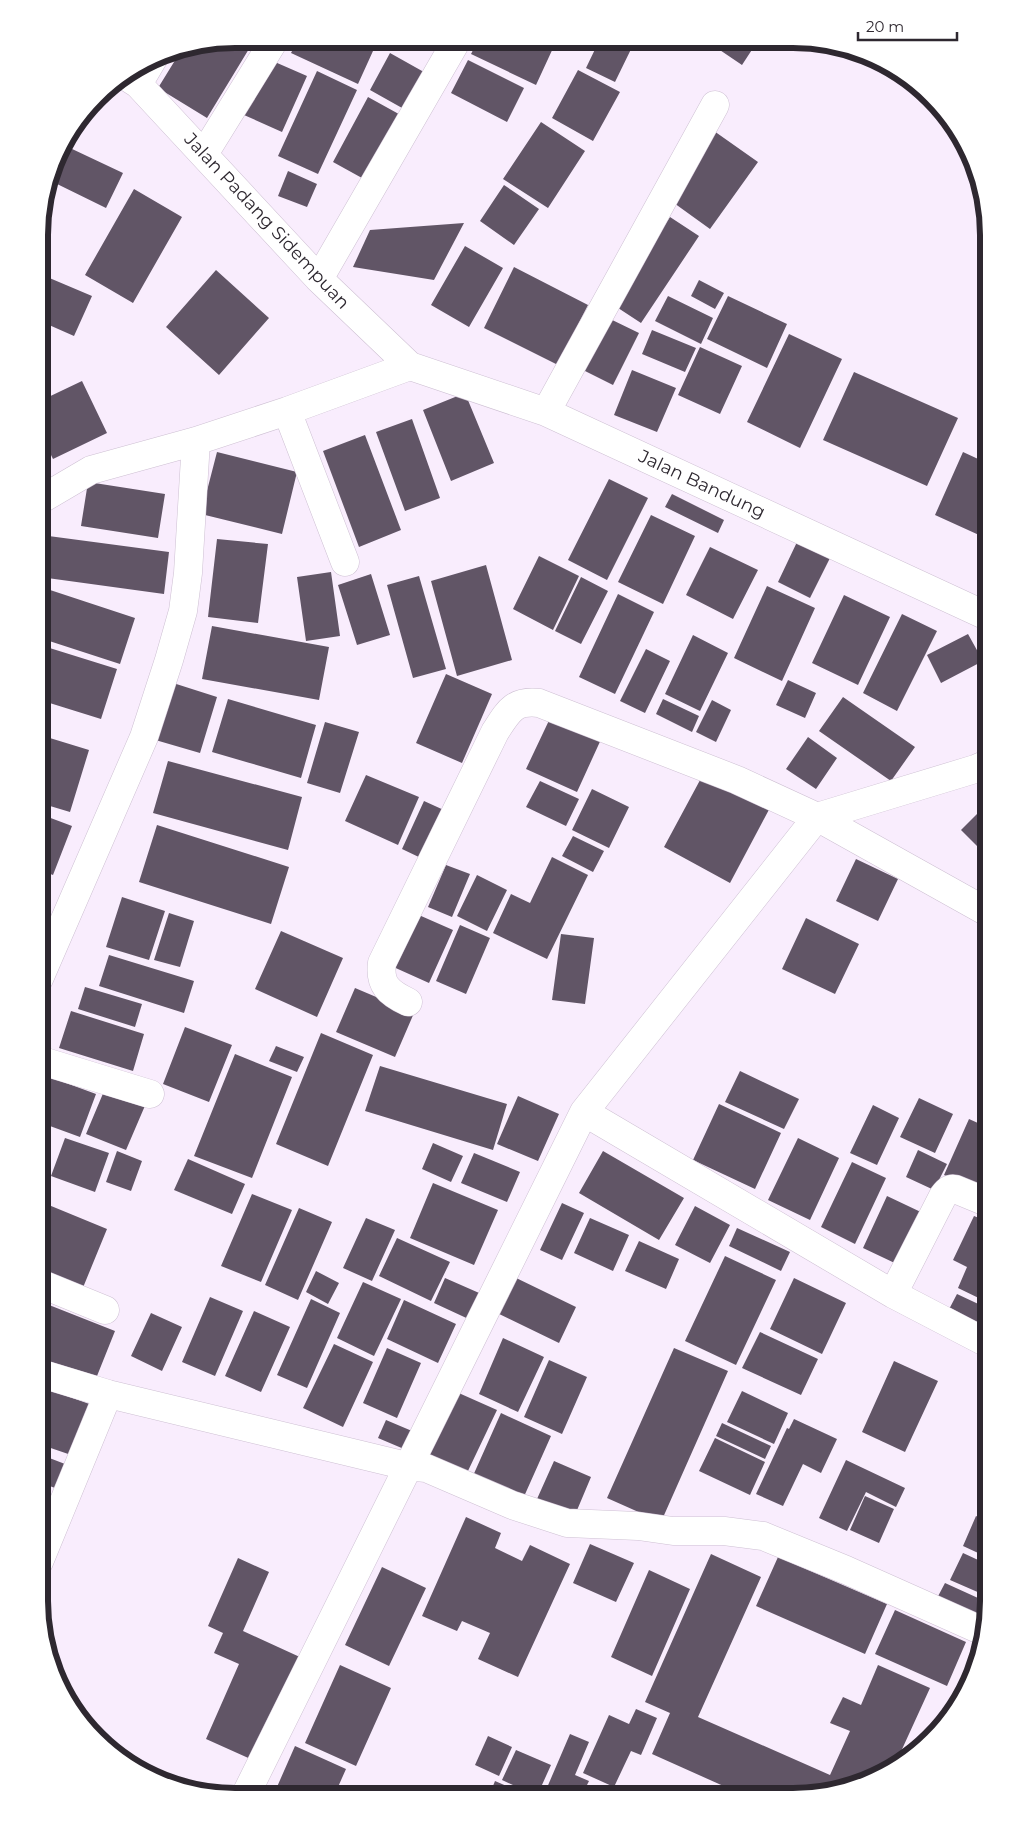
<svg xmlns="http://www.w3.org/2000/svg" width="1028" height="1836" viewBox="0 0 1028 1836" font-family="Montserrat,sans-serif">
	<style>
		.building { fill: #615566 }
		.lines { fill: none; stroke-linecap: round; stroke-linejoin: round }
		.minor-casing { stroke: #cec0d3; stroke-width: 29 }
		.minor { stroke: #fff; stroke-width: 28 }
		.labels { text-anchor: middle; stroke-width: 5; stroke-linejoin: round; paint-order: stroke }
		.street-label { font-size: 18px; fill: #2e2830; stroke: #fff }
		.rim { fill: none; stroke: #2e2830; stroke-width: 6 }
	</style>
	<rect width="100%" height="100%" fill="#f9edfd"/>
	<!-- building -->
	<path class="building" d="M234,39H255L207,118L158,88L182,49Z
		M298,39H351L378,40L358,84L291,53Z
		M478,40L542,41L554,46L536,85L471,54Z
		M599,41H635L615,82L586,68Z
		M708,42H757L742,65Z
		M390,53L431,76L411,113L370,90Z
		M268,59L307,76L282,132L244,115Z
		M468,60L524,88L507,122L451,93Z
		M578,70L620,92L593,141L552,118Z
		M317,71L357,90L318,174L278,156Z
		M368,97L406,118L371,183L333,162Z
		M541,122L585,151L548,208L503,179Z
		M714,131L758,162L710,229L667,198Z
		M70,148L123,173L106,208L53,182Z
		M288,171L317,184L307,207L278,196Z
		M504,185L539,209L514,245L480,221Z
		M134,189L182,217L133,303L85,275Z
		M670,217L699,236L641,323L612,304Z
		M464,223L434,280L353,267L370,230Z
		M465,246L503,268L469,327L431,305Z
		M514,267L588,305L558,365L484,328Z
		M216,270L269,318L219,375L166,327Z
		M40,274L92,296L74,336L40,321Z
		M699,280L724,293L715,309L691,296Z
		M668,296L713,318L701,344L655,321Z
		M728,296L787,324L767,368L707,339Z
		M604,316L639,333L613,385L579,368Z
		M652,330L696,348L685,372L642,354Z
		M789,334L842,359L800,448L747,422Z
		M700,347L742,366L720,414L678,395Z
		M632,370L676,388L657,432L614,415Z
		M854,372L958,418L927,486L823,440Z
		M82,381L107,433L53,459L40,433V401Z
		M465,393L494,463L451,481L423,410Z
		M412,419L440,498L405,511L376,432Z
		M365,435L401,530L359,547L323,451Z
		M217,452L297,472L282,534L201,514Z
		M963,452L989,464V513L979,535L935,515Z
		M609,479L648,498L607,580L568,560Z
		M88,482L165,494L158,538L81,526Z
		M672,494L724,520L718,533L665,507Z
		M651,515L695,536L663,604L618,582Z
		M41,535L169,552L164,594L40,577Z
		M217,539L268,544L258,623L208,617Z
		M989,539V561L981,557Z
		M797,542L830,558L810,598L778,582Z
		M710,547L758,570L733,619L686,595Z
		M539,556L579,576L553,630L513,609Z
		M486,565L512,660L457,676L431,581Z
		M331,572L340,636L306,641L297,577Z
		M371,574L390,635L357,645L338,585Z
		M419,576L446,669L413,678L387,585Z
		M581,577L608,591L581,644L555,631Z
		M767,586L815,608L782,681L734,658Z
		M44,588L135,618L120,664L40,638V601Z
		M618,594L654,612L615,694L579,677Z
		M844,595L890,617L858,685L812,663Z
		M902,614L937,631L897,711L863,693Z
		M212,626L329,647L319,700L202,679Z
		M968,634L983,661L941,683L927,655Z
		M693,635L728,653L700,711L665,694Z
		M40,645L117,669L101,719L40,700Z
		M646,649L670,661L645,713L620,701Z
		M446,674L492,694L462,763L416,743Z
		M788,680L816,693L805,718L776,705Z
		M170,682L217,697L200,753L152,739Z
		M843,697L915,747L891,781L819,731Z
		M228,699L316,725L301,778L212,752Z
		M663,699L699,716L692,732L656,714Z
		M712,700L731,710L716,742L696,732Z
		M553,712L603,735L577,792L526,769Z
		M325,722L359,732L340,793L307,783Z
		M40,735L89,750L70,812L40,803Z
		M808,737L837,758L816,789L786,769Z
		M168,761L302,797L288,850L153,813Z
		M706,769L772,804L730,883L664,847Z
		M366,775L419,797L398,845L345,821Z
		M540,781L579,799L566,826L526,807Z
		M592,789L629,807L609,848L572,830Z
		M424,801L446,811L423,859L402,849Z
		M989,802V858L961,830Z
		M40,814L72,826L53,875L40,870Z
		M157,825L289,867L271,924L139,882Z
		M573,836L604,851L593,872L562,856Z
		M552,857L588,875L547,959L493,933L511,894L530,903Z
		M856,859L898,879L878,921L836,901Z
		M446,865L470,874L452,917L428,907Z
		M989,871V888L981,879Z
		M477,875L507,890L487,931L457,916Z
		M40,879L47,881L40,904Z
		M122,897L165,911L149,960L106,947Z
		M412,912L453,930L429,983L389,965Z
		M169,913L194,921L180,967L154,960Z
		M806,918L859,944L835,994L782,969Z
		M460,925L490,938L466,994L436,981Z
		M281,931L343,958L317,1017L255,989Z
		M561,934L594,938L585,1004L552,1000Z
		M109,955L194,981L184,1013L99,986Z
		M85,987L142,1004L135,1027L78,1009Z
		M355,988L414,1013L395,1057L336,1032Z
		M71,1011L144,1034L133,1071L59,1048Z
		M185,1027L232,1045L209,1102L163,1084Z
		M321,1033L373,1055L328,1166L276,1144Z
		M276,1046L304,1057L297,1072L269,1061Z
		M235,1054L292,1077L252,1178L194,1156Z
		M380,1066L507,1104L493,1150L365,1111Z
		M740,1071L799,1099L784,1129L725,1102Z
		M39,1073L96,1094L80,1137L39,1122Z
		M107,1084L147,1101L126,1150L86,1134Z
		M518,1096L559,1114L538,1161L497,1144Z
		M919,1098L953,1114L935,1153L900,1137Z
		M719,1104L781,1133L755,1189L693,1160Z
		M873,1105L899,1118L877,1165L850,1153Z
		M969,1119L989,1128V1195L944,1175Z
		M65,1138L109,1153L95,1192L51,1176Z
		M798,1138L839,1158L810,1220L768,1200Z
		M433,1143L463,1156L451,1182L422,1169Z
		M918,1150L947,1164L934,1190L906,1177Z
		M117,1151L142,1161L131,1191L106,1182Z
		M603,1151L684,1198L659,1240L579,1193Z
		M474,1153L520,1172L507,1202L461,1183Z
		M188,1159L245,1184L232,1214L174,1190Z
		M852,1162L886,1178L855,1244L821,1227Z
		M433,1183L498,1210L474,1265L410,1238Z
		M252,1194L292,1210L261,1282L221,1266Z
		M887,1196L925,1214L901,1266L863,1248Z
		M39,1201L107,1229L82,1290L39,1272Z
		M562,1203L584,1213L562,1260L540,1250Z
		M695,1206L730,1225L710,1263L675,1245Z
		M299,1208L332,1222L298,1300L265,1285Z
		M974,1216L989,1222V1303L958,1288L967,1267L953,1260Z
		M366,1218L395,1230L372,1281L343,1268Z
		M590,1218L629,1235L613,1271L574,1253Z
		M737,1228L790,1252L781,1271L729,1246Z
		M397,1238L450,1262L431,1301L379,1276Z
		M639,1241L679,1259L666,1289L625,1271Z
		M725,1256L776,1280L736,1365L685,1341Z
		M316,1271L339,1283L328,1304L306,1292Z
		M510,1275L576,1307L559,1343L493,1311Z
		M445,1278L486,1296L475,1322L434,1303Z
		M794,1278L846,1303L822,1354L770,1329Z
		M363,1282L401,1299L374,1356L337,1338Z
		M957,1294L989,1309V1335L945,1317Z
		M210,1297L243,1311L215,1376L182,1362Z
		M311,1299L340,1313L307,1388L277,1375Z
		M404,1300L456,1324L438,1363L387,1339Z
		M39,1301L115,1331L93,1386L39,1365Z
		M254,1311L290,1327L261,1392L225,1376Z
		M151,1313L182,1327L162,1371L131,1356Z
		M760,1332L818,1359L801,1395L742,1368Z
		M503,1338L544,1357L518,1412L479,1394Z
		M334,1344L373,1362L343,1427L303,1408Z
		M387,1348L421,1363L397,1418L363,1403Z
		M674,1348L728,1371L661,1522L607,1498Z
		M549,1360L587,1377L562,1434L524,1417Z
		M894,1361L938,1381L905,1452L862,1432Z
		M39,1386L95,1406L77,1457L39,1444Z
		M452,1390L497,1410L467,1473L422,1453Z
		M742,1391L788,1413L774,1444L727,1422Z
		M501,1413L551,1436L522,1501L472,1478Z
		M794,1419L837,1439L821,1473L803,1464L783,1506L756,1494L787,1428L789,1429Z
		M386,1420L412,1431L404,1449L378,1438Z
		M722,1423L771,1446L765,1459L716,1436Z
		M715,1438L765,1462L750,1495L699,1471Z
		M39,1454L65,1464L55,1488L39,1482Z
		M846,1460L905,1488L896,1507L866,1492L847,1531L819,1518Z
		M554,1461L591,1477L575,1515L537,1499Z
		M39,1489L51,1493L41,1516L39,1515Z
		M865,1496L894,1509L879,1543L850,1530Z
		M976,1516L989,1522V1558L963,1546Z
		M466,1517L501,1533L495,1548L522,1561L530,1545L570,1564L518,1677L478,1659L490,1633L462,1621L457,1631L422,1616Z
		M590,1544L634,1563L616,1602L573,1583Z
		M963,1553L989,1565V1597L950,1580Z
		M711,1554L761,1577L698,1717L830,1775L850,1731L830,1723L843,1697L861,1705L878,1665L930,1688L893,1769L857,1787L794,1797H748L652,1754L670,1713L645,1702Z
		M778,1557L887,1604L865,1654L756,1606Z
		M238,1558L269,1572L243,1631L302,1658L255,1761L206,1739L239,1664L214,1653L223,1633L208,1626Z
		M382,1567L426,1588L389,1666L345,1645Z
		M649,1570L690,1589L652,1676L611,1657Z
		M945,1583L989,1603V1607L981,1623L935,1602Z
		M895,1610L966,1642L947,1686L875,1654Z
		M340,1665L391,1688L356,1766L305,1743Z
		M636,1709L657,1718L641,1755L631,1751L614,1787L583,1773L609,1715L629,1724Z
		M570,1734L589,1742L575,1775L589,1781L581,1797H543Z
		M488,1736L512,1747L499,1776L475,1765Z
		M295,1746L346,1769L334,1796H273Z
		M516,1750L551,1765L537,1796L502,1780Z
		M164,1776L203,1793V1794L161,1783Z
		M495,1781L529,1796H489Z
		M627,1787L649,1797H622Z
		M338,1788L356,1796H334Z"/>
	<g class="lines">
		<defs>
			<path id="minor" d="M124,75L138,84L319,279L410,366L546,412L989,617
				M138,84L154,57
				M204,154L275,39
				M319,279L457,40
				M287,411L345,562
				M546,412L715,105
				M40,500L91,470L196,441L287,411L410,366
				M39,979L144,737L169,660L183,611L188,573L196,441
				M408,1002C389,993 379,985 382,963L495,732C508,712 513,700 539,703L737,780L817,817L989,913
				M39,1060L150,1094
				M584,1112L893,1294L989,1344
				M39,1283L105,1310
				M893,1294L943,1196C947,1191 949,1188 955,1189L989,1203
				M39,1373L108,1394L407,1466L426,1468L512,1505L567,1523L638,1526L673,1531H724L763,1536L846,1570L985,1632
				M39,1562L108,1394
				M245,1796L584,1112L817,817L975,769L989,763"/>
		</defs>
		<!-- minor casing -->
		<use href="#minor" class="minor-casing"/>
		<!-- minor -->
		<use href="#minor" class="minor"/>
	</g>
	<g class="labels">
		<!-- street labels -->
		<g class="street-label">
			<text transform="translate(267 221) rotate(47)" y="6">Jalan Padang Sidempuan</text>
			<text transform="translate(702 484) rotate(25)" y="6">Jalan Bandung</text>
		</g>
	</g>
	<!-- crop -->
	<path d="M0 0H1028V1836H0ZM235 48H793A187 187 0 0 1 980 235V1601A187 187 0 0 1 793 1788H235A187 187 0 0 1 48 1601V235A187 187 0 0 1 235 48Z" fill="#fff" fill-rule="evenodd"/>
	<path class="rim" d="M235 48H793A187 187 0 0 1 980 235V1601A187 187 0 0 1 793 1788H235A187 187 0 0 1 48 1601V235A187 187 0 0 1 235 48Z"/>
	<!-- scale -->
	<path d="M858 32v8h99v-8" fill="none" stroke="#2e2830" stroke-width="2.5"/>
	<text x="866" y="32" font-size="15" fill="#2e2830" stroke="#ffffff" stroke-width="4" paint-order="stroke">20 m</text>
</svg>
